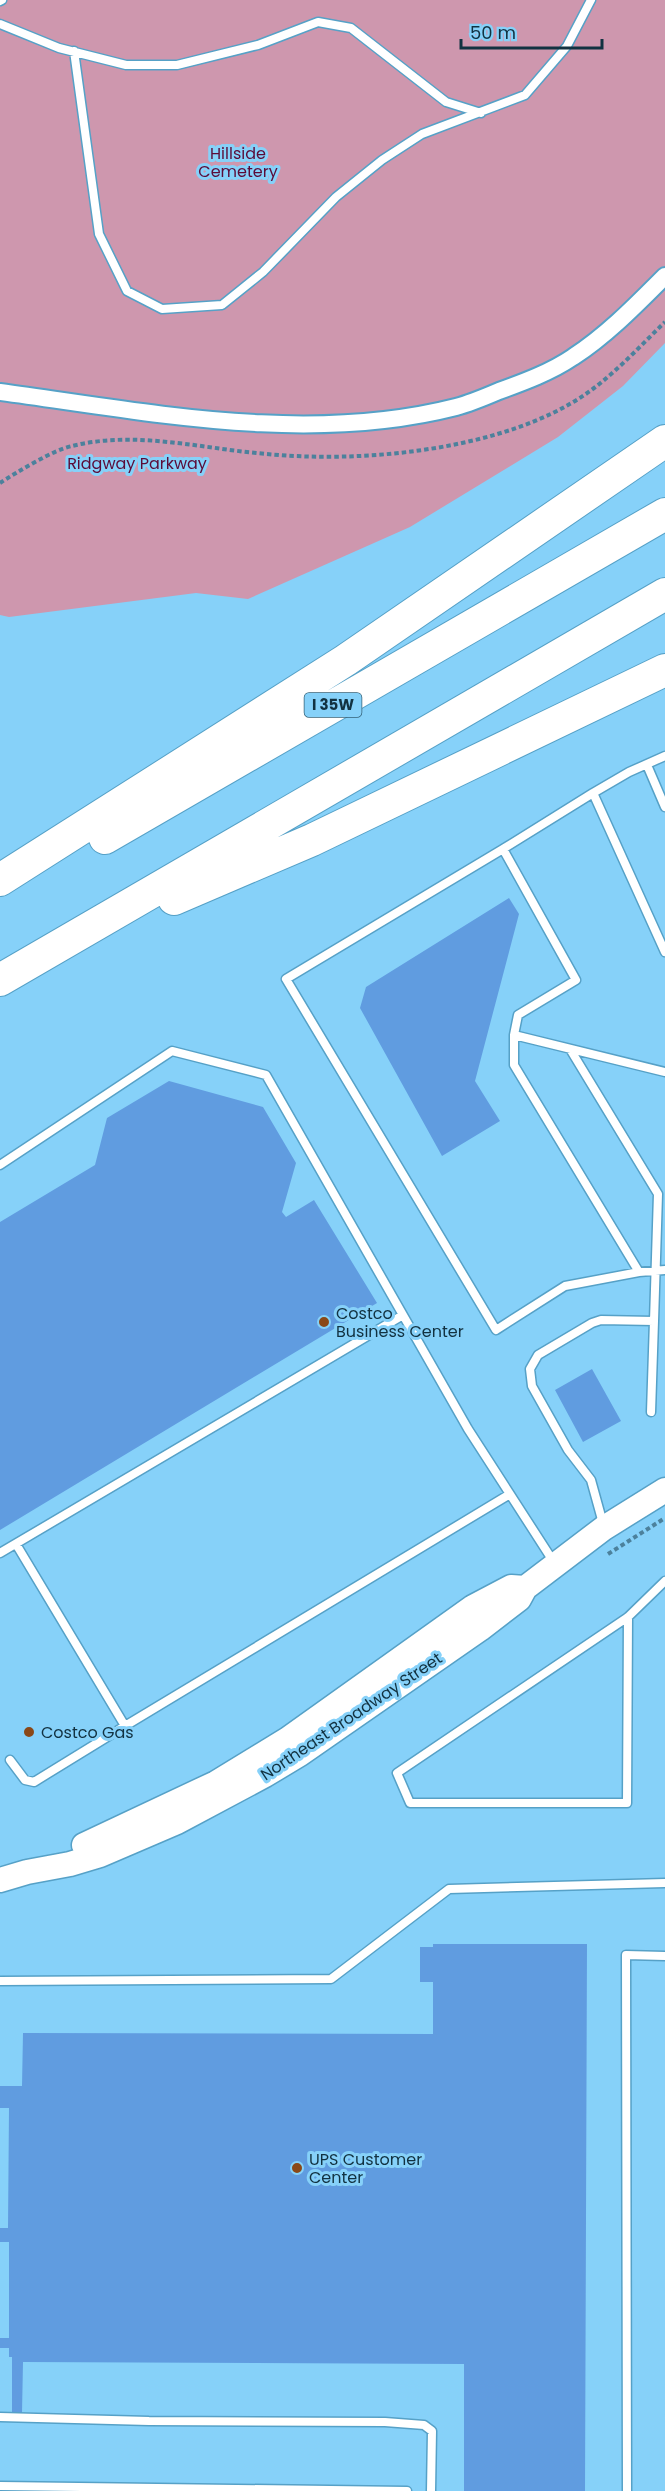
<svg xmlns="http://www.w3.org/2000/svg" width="665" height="2491" viewBox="0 0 665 2491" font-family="Poppins,sans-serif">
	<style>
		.green { fill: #ce97ae }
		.building { fill: #609ce0 }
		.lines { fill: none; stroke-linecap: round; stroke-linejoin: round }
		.lane-casing { stroke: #56a1c7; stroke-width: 11 }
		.street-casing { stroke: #56a1c7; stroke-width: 20 }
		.secondary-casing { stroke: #56a1c7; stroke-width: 27 }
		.highway-casing { stroke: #56a1c7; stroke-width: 34 }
		.path { stroke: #4c819c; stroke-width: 4; stroke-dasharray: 4.5 3; stroke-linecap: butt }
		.lane { stroke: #fff; stroke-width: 8 }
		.street { stroke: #fff; stroke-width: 16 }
		.secondary { stroke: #fff; stroke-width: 24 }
		.highway { stroke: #fff; stroke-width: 32 }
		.poi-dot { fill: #8a4817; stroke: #86d1f9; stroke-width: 2 }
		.labels { text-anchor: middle; stroke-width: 6; stroke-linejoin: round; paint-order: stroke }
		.shield { fill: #86d1f9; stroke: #356278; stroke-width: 1.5 }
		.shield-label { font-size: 15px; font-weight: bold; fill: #123241 }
		.park-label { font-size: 16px; fill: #5b0b38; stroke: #86d1f9 }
		.poi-label { font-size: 16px; fill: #123241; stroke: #86d1f9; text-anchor: start }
		.street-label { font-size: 16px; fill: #123241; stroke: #86d1f9 }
	</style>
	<rect width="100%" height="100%" fill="#86d1f9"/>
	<!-- green -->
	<path class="green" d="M0,0H665V343L623,386L558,437L410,527L248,599L196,593L9,617L0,615Z"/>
	<!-- building -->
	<path class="building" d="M509,898L519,914L475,1081L500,1121L442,1156L360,1008L366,987Z
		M169,1081L263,1107L296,1163L282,1212L286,1217L314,1200L377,1303L0,1530V1222L95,1165L107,1118Z
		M592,1369L621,1421L583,1442L555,1390Z
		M433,1944H587L585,2491H464V2364L23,2362L22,2413H12V2357H9V2348H0V2338H9V2242H0V2228H8L9,2108H0V2086H22L23,2033L433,2034V1982H420V1947H433Z"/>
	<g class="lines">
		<defs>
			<path id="lane" d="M0,1L2,0
				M0,24L59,48L126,65H177L258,45L318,22L351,28L446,102L481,113
				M74,51L99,234L127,291L162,309L222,305L263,272L336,197L382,160L422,134L525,95L567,46L591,0
				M665,756L629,772L593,793L665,952
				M647,765L665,807
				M593,793L503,849L576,980L518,1015L514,1035L665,1072
				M503,849L286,979L496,1330L565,1286L639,1272
				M514,1035V1065L639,1272L665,1270
				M570,1049L658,1194L654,1321
				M0,1165L172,1051L266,1075L468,1429L555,1564
				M604,1527L591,1480L568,1450L532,1386L530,1369L538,1355L592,1323L601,1320L654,1321L651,1412
				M16,1544L125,1726L510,1494
				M0,1553L403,1315
				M628,1617L627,1803H410L397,1773L628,1617L665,1581
				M10,1760L25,1780L34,1782L125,1726
				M0,1981L331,1979L449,1889L665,1883
				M0,2417L149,2421L385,2422L424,2425L432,2431L431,2491
				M0,2486L407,2491
				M627,2491L626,1955L665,1956"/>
			<path id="street" d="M0,392C149,412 307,445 456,407C471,403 485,397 499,391C524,382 551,372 573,357C607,335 637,304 665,276"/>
			<path id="secondary" d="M84,1845L216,1783L288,1739L473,1607L511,1587L525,1588
				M0,1880L27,1872L70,1864L100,1855L177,1822L265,1775L300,1754L480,1629L519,1599L525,1588L604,1528L665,1490"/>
			<path id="highway" d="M105,838L665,514
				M0,880L346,660L665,441
				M174,899L312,840L665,670
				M0,980L665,594"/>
		</defs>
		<!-- lane casing -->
		<use href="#lane" class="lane-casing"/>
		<!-- street casing -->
		<use href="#street" class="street-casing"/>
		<!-- secondary casing -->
		<use href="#secondary" class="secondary-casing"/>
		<!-- highway casing -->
		<use href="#highway" class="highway-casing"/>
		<!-- path -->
		<path class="path" d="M0,483C17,472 53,450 72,446C136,430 203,449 267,454C359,463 487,451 568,405C605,385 635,351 665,322
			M608,1554L665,1518"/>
		<!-- lane -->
		<use href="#lane" class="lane"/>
		<!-- street -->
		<use href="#street" class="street"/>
		<!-- secondary -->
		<use href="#secondary" class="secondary"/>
		<!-- highway -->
		<use href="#highway" class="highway"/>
	</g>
	<!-- markers -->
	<g class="poi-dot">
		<circle cx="324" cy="1322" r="6"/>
		<circle cx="29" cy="1732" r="6"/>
		<circle cx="297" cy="2168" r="6"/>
	</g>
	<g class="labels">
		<!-- shield labels -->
		<rect class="shield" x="304.5" y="693" width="57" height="24" rx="4.5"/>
		<g class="shield-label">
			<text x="333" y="710">I 35W</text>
		</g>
		<!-- park labels -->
		<g class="park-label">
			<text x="238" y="159">Hillside<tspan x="238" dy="18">Cemetery</tspan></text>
			<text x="137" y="469">Ridgway Parkway</text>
		</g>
		<!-- poi labels -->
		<g class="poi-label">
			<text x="336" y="1319">Costco<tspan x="336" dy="18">Business Center</tspan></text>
			<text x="41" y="1738">Costco Gas</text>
			<text x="309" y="2165">UPS Customer<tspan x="309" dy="18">Center</tspan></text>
		</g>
		<!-- street labels -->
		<g class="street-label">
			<text transform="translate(351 1716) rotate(-34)" y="6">Northeast Broadway Street</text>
		</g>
	</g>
	<!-- scale -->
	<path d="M461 39v9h141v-9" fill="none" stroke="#123241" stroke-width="3"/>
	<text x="470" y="39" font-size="18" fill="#123241" stroke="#86d1f9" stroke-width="4.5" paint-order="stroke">50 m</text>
</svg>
